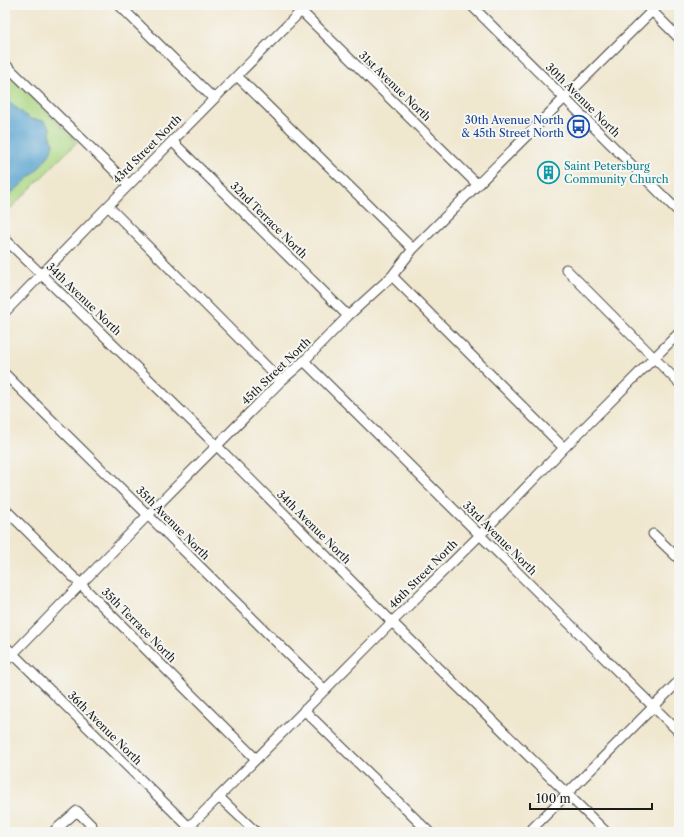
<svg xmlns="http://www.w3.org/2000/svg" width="684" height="837" viewBox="0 0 684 837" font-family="'Libre Caslon Text',serif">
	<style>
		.green { fill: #abd783; stroke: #647a50 }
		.water { fill: #57a2cf; stroke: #3a5f76 }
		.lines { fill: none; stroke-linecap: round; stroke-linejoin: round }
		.minor-casing { stroke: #3c3a37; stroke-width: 11 }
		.minor { stroke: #fff; stroke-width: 9 }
		.labels { text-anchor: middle; stroke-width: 4; stroke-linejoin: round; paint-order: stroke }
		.street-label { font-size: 11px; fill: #1c1c1c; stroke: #f6f6f2 }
		.transit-label { font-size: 11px; fill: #164399; stroke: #f6f6f2; text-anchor: end }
		.culture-label { font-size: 11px; fill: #0d838f; stroke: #f6f6f2; text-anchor: start }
	</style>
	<rect width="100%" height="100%" fill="#f6f6f2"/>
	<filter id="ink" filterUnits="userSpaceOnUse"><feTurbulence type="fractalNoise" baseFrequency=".025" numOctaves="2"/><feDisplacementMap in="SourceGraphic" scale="8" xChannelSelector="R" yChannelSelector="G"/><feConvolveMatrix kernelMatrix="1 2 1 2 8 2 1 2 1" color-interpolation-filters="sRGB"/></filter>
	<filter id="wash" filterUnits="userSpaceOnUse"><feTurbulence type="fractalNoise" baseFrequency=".012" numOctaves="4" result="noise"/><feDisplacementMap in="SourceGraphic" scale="16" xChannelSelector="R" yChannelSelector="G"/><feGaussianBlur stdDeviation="0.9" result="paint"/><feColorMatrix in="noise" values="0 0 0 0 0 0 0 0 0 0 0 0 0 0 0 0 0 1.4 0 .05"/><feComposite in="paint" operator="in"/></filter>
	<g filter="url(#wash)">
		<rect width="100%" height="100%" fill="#f0e7cf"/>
		<!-- green -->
		<path class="green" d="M5,71L77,142L5,214V198L8,197L53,144L50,134V127L44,121L30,119L5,99Z"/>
		<!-- water -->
		<path class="water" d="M5,99L30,119L44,121L50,127V134L53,144L50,154L36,171L20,186L5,198Z"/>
	</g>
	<g filter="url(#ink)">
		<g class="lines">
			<defs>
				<path id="minor" d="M119,5L214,99
					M295,5L478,185
					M471,5L679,212
					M646,5L679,38
					M5,64L129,185
					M237,76L413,249
					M172,141L348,316
					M108,206L281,381
					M5,239L217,446L392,622L606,832
					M566,269L679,383
					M392,276L564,448
					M5,312L108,206L307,5
					M304,361L679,732
					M5,374L325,690
					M5,509L256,759
					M653,534L679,559
					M5,646L189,827
					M5,662L148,515L281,381L304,361L348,316L392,276L413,249L658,5
					M304,710L429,832
					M219,797L256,832
					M53,832L77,811L92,826
					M184,832L392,622L480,535L564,448L679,333
					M529,832L679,681"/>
			</defs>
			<!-- minor casing -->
			<use href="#minor" class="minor-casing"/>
			<!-- minor -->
			<use href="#minor" class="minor"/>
		</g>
	</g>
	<!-- icons -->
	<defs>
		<symbol id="bus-ring" viewBox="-11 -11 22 22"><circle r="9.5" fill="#f6f6f2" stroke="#1a4fb4" stroke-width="1.5"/><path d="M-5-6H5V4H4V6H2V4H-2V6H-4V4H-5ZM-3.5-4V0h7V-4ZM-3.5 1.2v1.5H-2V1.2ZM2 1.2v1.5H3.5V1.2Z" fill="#1a4fb4"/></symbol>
		<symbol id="building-ring" viewBox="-11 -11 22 22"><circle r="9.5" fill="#f6f6f2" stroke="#0f9aa8" stroke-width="1.5"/><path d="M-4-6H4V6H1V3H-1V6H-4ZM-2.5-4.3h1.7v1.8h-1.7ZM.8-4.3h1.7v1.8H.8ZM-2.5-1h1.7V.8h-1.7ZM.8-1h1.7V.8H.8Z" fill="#0f9aa8"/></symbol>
	</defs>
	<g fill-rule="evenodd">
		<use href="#bus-ring" x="566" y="114" width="25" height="25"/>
		<use href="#building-ring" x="536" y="160" width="25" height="25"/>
	</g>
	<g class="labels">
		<!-- street labels -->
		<g class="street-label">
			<text transform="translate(395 86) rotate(44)" y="4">31st Avenue North</text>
			<text transform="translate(583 100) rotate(45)" y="4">30th Avenue North</text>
			<text transform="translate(147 149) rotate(-45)" y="4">43rd Street North</text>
			<text transform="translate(269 220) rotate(45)" y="4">32nd Terrace North</text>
			<text transform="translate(84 299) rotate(44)" y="4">34th Avenue North</text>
			<text transform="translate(276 371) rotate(-44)" y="4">45th Street North</text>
			<text transform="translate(173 523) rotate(45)" y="4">35th Avenue North</text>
			<text transform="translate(314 527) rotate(45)" y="4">34th Avenue North</text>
			<text transform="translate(500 538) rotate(45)" y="4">33rd Avenue North</text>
			<text transform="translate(423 574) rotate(-45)" y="4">46th Street North</text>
			<text transform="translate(139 625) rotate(45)" y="4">35th Terrace North</text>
			<text transform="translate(105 728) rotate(45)" y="4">36th Avenue North</text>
		</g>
		<!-- transit labels -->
		<g class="transit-label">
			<text x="564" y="124">30th Avenue North<tspan x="564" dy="13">&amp; 45th Street North</tspan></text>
		</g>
		<!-- culture labels -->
		<g class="culture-label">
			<text x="564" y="170">Saint Petersburg<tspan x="564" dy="13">Community Church</tspan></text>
		</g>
	</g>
	<!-- margin -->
	<rect width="684" height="837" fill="none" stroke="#f6f6f2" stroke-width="20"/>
	<!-- scale -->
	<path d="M530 803v6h122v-6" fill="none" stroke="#1c1c1c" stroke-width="2"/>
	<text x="536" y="803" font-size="12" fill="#1c1c1c" stroke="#f6f6f2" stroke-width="3" paint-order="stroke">100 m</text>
</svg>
